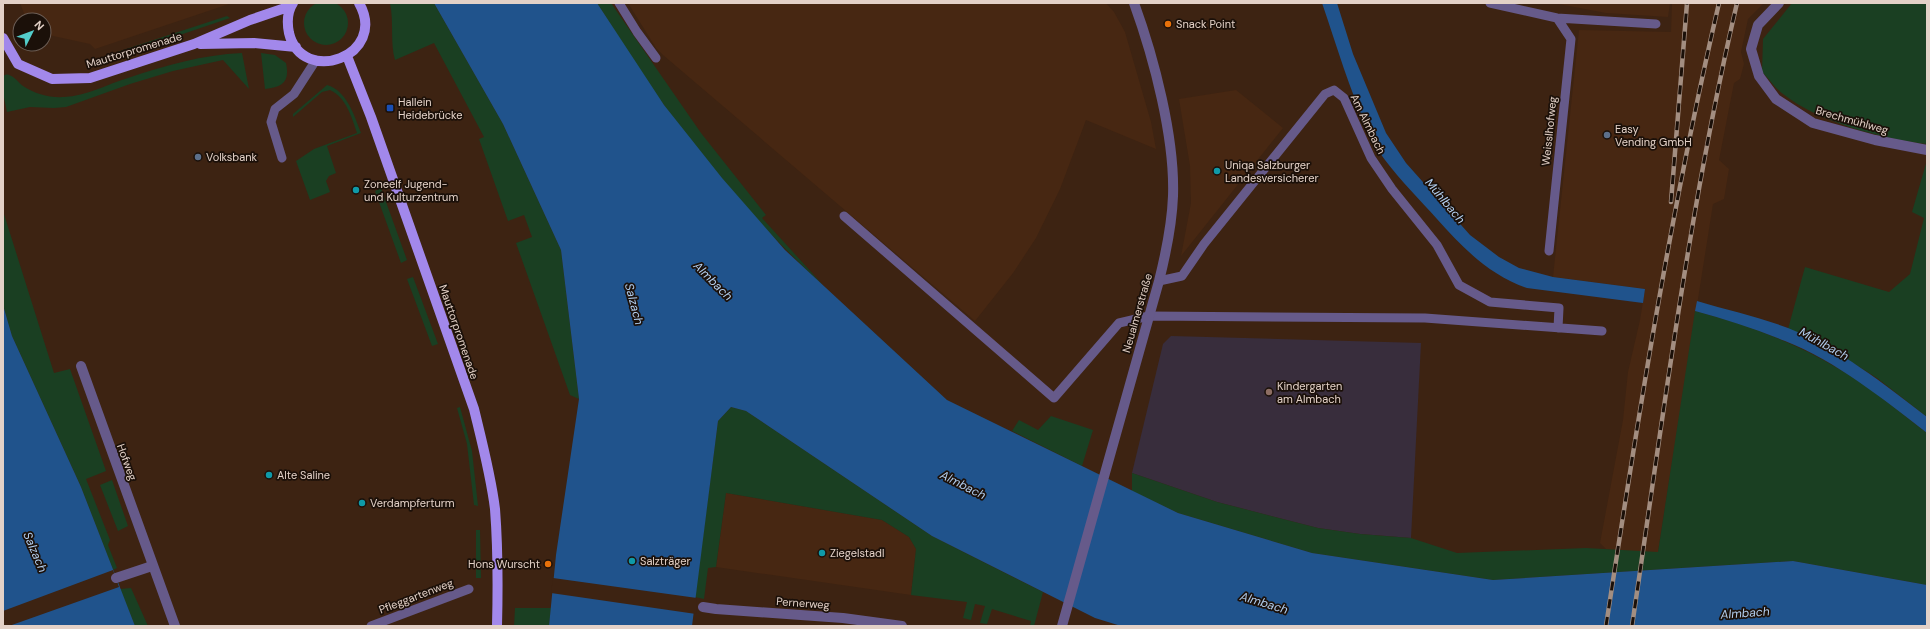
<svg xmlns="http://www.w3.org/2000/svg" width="1930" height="629" viewBox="0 0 1930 629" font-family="'DM Sans',sans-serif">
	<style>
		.built { fill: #472712 }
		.education { fill: #382d3c }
		.green { fill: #1a3f22 }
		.water { fill: #20538c }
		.pier { fill: #3d2312 }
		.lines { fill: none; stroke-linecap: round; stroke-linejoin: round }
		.lane { stroke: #665a8a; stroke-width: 9 }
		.street { stroke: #665a8a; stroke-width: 10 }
		.primary { stroke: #a288eb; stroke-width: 10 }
		.rail-casing { stroke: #a38e81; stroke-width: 4.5 }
		.rail { stroke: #1b1009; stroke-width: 3; stroke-dasharray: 9; stroke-linecap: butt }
		.food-dot { fill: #e8710a; stroke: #1b1009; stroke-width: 1.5 }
		.transit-dot { fill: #1a4fb4; stroke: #1b1009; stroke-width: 1.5 }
		.service-dot { fill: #5c6f8a; stroke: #1b1009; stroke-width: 1.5 }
		.culture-dot { fill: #0f9aa8; stroke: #1b1009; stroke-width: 1.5 }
		.education-dot { fill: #8d6e63; stroke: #1b1009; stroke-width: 1.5 }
		.labels { text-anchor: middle; stroke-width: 3.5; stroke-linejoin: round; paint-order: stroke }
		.poi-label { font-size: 11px; fill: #e3d1c7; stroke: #1b1009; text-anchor: start }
		.street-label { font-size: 11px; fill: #e3d1c7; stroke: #1b1009 }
		.water-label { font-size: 12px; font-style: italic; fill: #b2ceef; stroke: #1b1009 }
	</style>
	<rect width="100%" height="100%" fill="#3d2312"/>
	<!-- built -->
	<path class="built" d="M20,3H232L95,49L90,44L44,34V20H29L25,16Z
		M628,3H1106L1114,12L1125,32L1151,122L1156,149L1086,120L1060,189L1036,238L1013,273L975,321L663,55L656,48Z
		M1553,3H1670L1668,17L1606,13Z
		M1672,3H1764L1748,19L1741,52L1744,64L1740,79L1734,83L1719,160L1729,169L1724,199L1713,204L1658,552L1653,555L1606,549L1600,543L1623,420L1628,372L1640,320L1645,289L1553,277L1579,30L1671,32Z
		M1236,90L1283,128L1181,256L1191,203L1190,166L1179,99Z
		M726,493L882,520L909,537L916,549L911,595L716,567Z"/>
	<!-- education -->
	<path class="education" d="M1171,336L1421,343L1411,538L1360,534L1318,528L1217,502L1132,473L1163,344Z"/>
	<!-- green -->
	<path class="green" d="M304 23a22 22 0 1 1 44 0a22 22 0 1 1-44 0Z
		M390,3H434L503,124L561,250L579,399L570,395L516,243L532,237L524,215L508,221L479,139L484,137L434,43L395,60C390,43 394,22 390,3Z
		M597,3H611L701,133L766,215L762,218L823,285C764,231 710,170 664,105C640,72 619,37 597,3Z
		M1792,3H1927V144C1883,139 1818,122 1783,94C1775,88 1769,79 1762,72L1763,39Z
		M227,16L230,18L118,56L117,52Z
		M242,53L249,89L223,60L173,71L130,84L66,107L54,108L30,107L7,112L3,93V76C5,75 7,74 9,75C14,76 19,83 23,86C35,94 50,98 64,97C86,96 108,84 128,78C166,65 202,55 242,53Z
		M261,53L275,55L286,63C290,82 283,87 265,89Z
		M327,85C347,91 354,115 361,133L327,146L336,173L329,176L326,181L330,192L310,200L296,161L314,149L357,133C352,118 346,97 330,90L322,92L293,117V114Z
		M1927,160V417L1877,378L1829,348L1788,329L1805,267L1889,292L1910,274L1924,218L1912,212Z
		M381,188L407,260L401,263L375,191Z
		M3,211L54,373L70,369L106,471L86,479L110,540L108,545L117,568L113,570L81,487L12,336L3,305Z
		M413,277L438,344L432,346L407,279Z
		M1695,311C1745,324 1794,342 1839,369C1870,387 1898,411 1927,433V585L1793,561L1493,580L1312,553L1178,513L1132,491V473L1217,502L1318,528L1360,534L1411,538L1457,553L1586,548L1658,552Z
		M460,407L472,451L478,506L474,505L467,444L457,408Z
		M731,407L746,411L932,536L1043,592L1034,626H1030L1031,621L992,609L987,624L980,623L985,606L975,604L971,620L963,618L967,602L911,595L916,549L909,537L882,520L726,493L716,567L708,568L704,599L695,597L718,421Z
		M1051,416L1093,430L1082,466L1012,431L1019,420L1038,430Z
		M112,480L128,526L118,531L100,485Z
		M480,530L481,578H476V530Z
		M131,588L148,626H135L120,589Z
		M515,608H551L549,626H514Z"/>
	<!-- water -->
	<path class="water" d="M434,3H597L664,105L722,178L785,250L947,400L1178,513L1312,553L1493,580L1793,561L1927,585V626H1121L1095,618L932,536L746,411L731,407L718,421L692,626H549L556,555L579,399L561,250L503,124Z
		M1322,3H1337L1353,54L1386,133L1406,163L1470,235L1499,257L1519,268L1553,277L1645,289L1643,303L1527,288C1489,275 1463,248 1437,219C1420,200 1401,181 1385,160C1378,151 1374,140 1369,131C1349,90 1337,46 1322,3Z
		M1697,301C1727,310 1759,317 1788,328C1839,348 1884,384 1927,417V433C1883,399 1836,361 1785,341C1756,329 1725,319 1695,311Z
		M3,305L12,336L81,487L135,626H3Z"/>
	<!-- pier -->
	<path class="pier" d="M113,570L119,587L9,626H3V611Z
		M553,578L697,598L696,614L551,593Z"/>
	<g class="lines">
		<!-- lane -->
		<path class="lane" d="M619,3L637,32L656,58
			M1490,3L1557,18L1656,24
			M282,158L271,122L275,109L294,94L316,60
			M844,216L1054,398L1119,323L1149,316L1425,318L1602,331
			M1549,251L1571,39L1557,18
			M1159,281L1182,276L1204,244L1325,94L1334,90L1344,98L1371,158L1392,189L1437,245L1459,285L1490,302L1559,308L1558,328
			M371,626L469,589"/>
		<!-- street -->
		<path class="street" d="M1779,3L1758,25L1751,49L1759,76L1776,99L1813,123L1875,140L1927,150
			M81,366L175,626
			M116,578L152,566
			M703,607L716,609L843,618L902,626
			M1062,626L1159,281C1166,253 1172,225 1173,196C1175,138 1154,58 1134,3"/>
		<!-- primary -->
		<path class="primary" d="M293,3C287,12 287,23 289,33C302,87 389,56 359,3
			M3,38L18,64L52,79L90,78L194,44L250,20L291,6
			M200,44L254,43L296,47
			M347,56L371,117L474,409C482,442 491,476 495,509C498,548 498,587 497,626"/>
		<defs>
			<path id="rail" d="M1671,202L1687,3
				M1606,626C1638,417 1671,209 1719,3
				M1632,626C1663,418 1689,208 1737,3"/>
		</defs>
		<!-- rail casing -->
		<use href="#rail" class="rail-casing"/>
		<!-- rail -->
		<use href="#rail" class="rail"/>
	</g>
	<!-- markers -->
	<g class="food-dot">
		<circle cx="1168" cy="24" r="4"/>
		<circle cx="548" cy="564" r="4"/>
	</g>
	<rect class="transit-dot" x="386" y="104" width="8" height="8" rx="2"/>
	<g class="service-dot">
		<circle cx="1607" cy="135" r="4"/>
		<circle cx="198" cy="157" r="4"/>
	</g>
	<g class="culture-dot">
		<circle cx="1217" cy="171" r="4"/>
		<circle cx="356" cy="190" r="4"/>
		<circle cx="269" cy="475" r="4"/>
		<circle cx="362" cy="503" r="4"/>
		<circle cx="822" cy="553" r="4"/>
		<circle cx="632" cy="561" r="4"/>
	</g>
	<circle class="education-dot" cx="1269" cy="392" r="4"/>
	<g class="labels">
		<!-- poi labels -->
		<g class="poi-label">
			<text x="1176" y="28">Snack Point</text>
			<text x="398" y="106">Hallein<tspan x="398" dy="13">Heidebrücke</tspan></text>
			<text x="1615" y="133">Easy<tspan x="1615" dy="13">Vending GmbH</tspan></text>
			<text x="206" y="161">Volksbank</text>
			<text x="1225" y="169">Uniqa Salzburger<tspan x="1225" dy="13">Landesversicherer</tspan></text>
			<text x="364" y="188">Zoneelf Jugend-<tspan x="364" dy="13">und Kulturzentrum</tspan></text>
			<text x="1277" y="390">Kindergarten<tspan x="1277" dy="13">am Almbach</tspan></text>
			<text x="277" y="479">Alte Saline</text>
			<text x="370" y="507">Verdampferturm</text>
			<text x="830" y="557">Ziegelstadl</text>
			<text x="640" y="565">Salzträger</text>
			<text x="540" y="568" text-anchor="end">Hons Wurscht</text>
		</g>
		<!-- street labels -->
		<g class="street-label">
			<text transform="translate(134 50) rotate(-17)" y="4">Mauttorpromenade</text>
			<text transform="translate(1852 120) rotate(16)" y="4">Brechmühlweg</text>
			<text transform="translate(1368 124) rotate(64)" y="4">Am Almbach</text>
			<text transform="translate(1549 131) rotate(-84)" y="4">Weisslhofweg</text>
			<text transform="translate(1137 313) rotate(-74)" y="4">Neualmerstraße</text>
			<text transform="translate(459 332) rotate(71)" y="4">Mauttorpromenade</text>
			<text transform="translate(127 462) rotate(70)" y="4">Hofweg</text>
			<text transform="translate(416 596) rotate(-21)" y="4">Pfleggartenweg</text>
			<text transform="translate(803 603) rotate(4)" y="4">Pernerweg</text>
		</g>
		<!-- water labels -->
		<g class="water-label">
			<text transform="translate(1445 201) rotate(50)" y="4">Mühlbach</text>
			<text transform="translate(713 281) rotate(45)" y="4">Almbach</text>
			<text transform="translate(634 304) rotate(75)" y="4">Salzach</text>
			<text transform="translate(1824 344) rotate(29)" y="4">Mühlbach</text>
			<text transform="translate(963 485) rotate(27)" y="4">Almbach</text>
			<text transform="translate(35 552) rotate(67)" y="4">Salzach</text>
			<text transform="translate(1264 603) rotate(17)" y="4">Almbach</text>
			<text transform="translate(1745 613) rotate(-4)" y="4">Almbach</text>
		</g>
	</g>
	<!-- border -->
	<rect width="1930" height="629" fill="none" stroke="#e3d1c7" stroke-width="8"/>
	<!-- north arrow -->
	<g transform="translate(32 32) rotate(48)"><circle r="19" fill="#1b1009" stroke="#6b5d55"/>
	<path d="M0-3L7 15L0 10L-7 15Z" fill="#53cdcb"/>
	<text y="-6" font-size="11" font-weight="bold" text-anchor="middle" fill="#e3d1c7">N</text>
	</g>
</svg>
